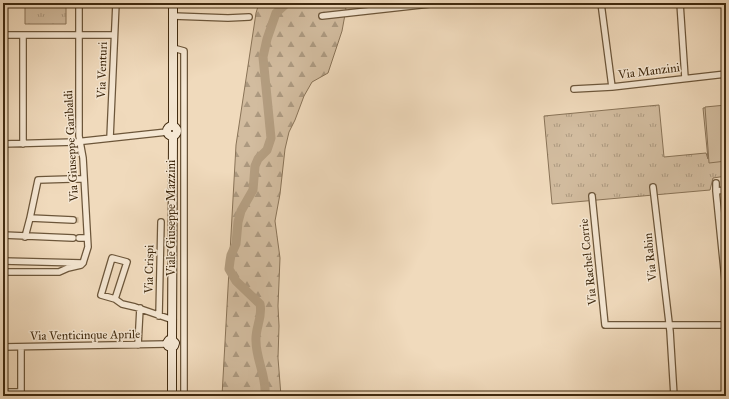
<svg xmlns="http://www.w3.org/2000/svg" width="729" height="399" viewBox="0 0 729 399" font-family="'IM FELL Great Primer',serif">
	<style>
		.grass { fill: url(#grass-tufts); stroke: #897357 }
		.forest { fill: url(#forest-firs); stroke: #897357 }
		.pitch { fill: #d2bc9f; stroke: #897357 }
		.lines { fill: none; stroke-linecap: round; stroke-linejoin: round }
		.river { stroke: #b49e81; stroke-width: 9 }
		.street-tunnel { stroke: #cdb799; stroke-width: 5.5; stroke-dasharray: 5.5 3; stroke-linecap: butt }
		.street-casing { stroke: #6c563a; stroke-width: 8 }
		.secondary-casing { stroke: #402a0f; stroke-width: 10 }
		.street { stroke: #f5e7d3; stroke-width: 5.5 }
		.secondary { stroke: #f5e7d3; stroke-width: 8 }
		.labels { text-anchor: middle; stroke-width: 3; stroke-linejoin: round; paint-order: stroke }
		.street-label { font-size: 12px; fill: #402a0f; stroke: #f5e7d3 }
	</style>
	<defs>
		<pattern id="grass-tufts" width="24" height="20" patternUnits="userSpaceOnUse"><rect width="24" height="20" fill="#d2bc9f"/><path d="M3 7l-1-3M5 7V3M7 7l1-3M15 17l-1-3M17 17v-4M19 17l1-3" fill="none" stroke="#ac9980"/></pattern>
		<pattern id="forest-firs" width="22" height="20" patternUnits="userSpaceOnUse"><rect width="22" height="20" fill="#d2bc9f"/><path d="M5 1l3.5 6h-7zM16 11l3.5 6h-7z" fill="#ac9980"/></pattern>
	</defs>
	<rect width="100%" height="100%" fill="#f0dabc"/>
	<filter id="stains"><feTurbulence type="fractalNoise" baseFrequency=".005" numOctaves="4"/><feColorMatrix values="0 0 0 0 .2 0 0 0 0 .09 0 0 0 0 .02 0 0 0 .5 -.17"/></filter>
	<radialGradient id="worn" r=".72"><stop offset=".6" stop-color="#630" stop-opacity="0"/><stop offset="1" stop-color="#630" stop-opacity=".3"/></radialGradient>
	<!-- grass -->
	<path class="grass" d="M25,3H66V24H25Z
		M659,105L664,157L706,153L708,159L703,108L726,106V176L713,178L710,190L552,204L544,116Z"/>
	<!-- forest -->
	<path class="forest" d="M259,3H343L346,9L342,31L328,73L312,82L304,96L295,120L289,132L285,149L280,194L275,221L280,258L278,306L279,326L278,358L281,396H222L236,145L256,13Z"/>
	<!-- pitch -->
	<path class="pitch" d="M726,105V161L709,163L705,107Z"/>
	<g class="lines">
		<!-- river -->
		<path class="river" d="M265,396C267,377 256,360 256,341C255,328 263,317 260,304L236,281L229,269L230,261L231,255L236,244L238,222L241,211L253,190L255,166L258,159L267,150L271,138L263,57L267,39L276,13L287,3"/>
		<!-- street-tunnel -->
		<path class="street-tunnel" d="M73,220H79"/>
		<defs>
			<path id="street" d="M79,3V136L83,158L88,247L83,263
				M601,3L612,87
				M680,3L685,78
				M173,16L228,18L249,17
				M322,16L439,3
				M3,35H114
				M173,48L184,51V396
				M574,89L612,87L726,74
				M110,138L116,3
				M3,144L75,142L167,132
				M23,144V35
				M71,179L38,180L30,218L73,220
				M76,179H84
				M716,183V191
				M653,187L670,331L674,396
				M726,190L716,191L726,290
				M592,196L605,325H726
				M3,235L73,238
				M25,237L30,218
				M79,238H87
				M3,261L82,263
				M3,272H59L68,268L81,265L83,263
				M115,299L127,262L112,258L101,295L115,299L122,304L135,307L173,320
				M159,316L161,222
				M138,345L140,308
				M3,347L167,344
				M3,392H21
				M21,396V347"/>
			<path id="secondary" d="M173,3V126
				M167 131a5 5 0 1 1 10 0a5 5 0 1 1-10 0Z
				M172,340H169L167,343L168,346L171,347L174,346L175,343L172,340L173,136
				M172,347V396"/>
		</defs>
		<!-- street casing -->
		<use href="#street" class="street-casing"/>
		<!-- secondary casing -->
		<use href="#secondary" class="secondary-casing"/>
		<!-- street -->
		<use href="#street" class="street"/>
		<!-- secondary -->
		<use href="#secondary" class="secondary"/>
	</g>
	<g class="labels">
		<!-- street labels -->
		<g class="street-label">
			<text transform="translate(102 70) rotate(-88)" y="4">Via Venturi</text>
			<text transform="translate(649 71) rotate(-7)" y="4">Via Manzini</text>
			<text transform="translate(71 146) rotate(-93)" y="4">Via Giuseppe Garibaldi</text>
			<text transform="translate(171 218) rotate(-90)" y="4">Viale Giuseppe Mazzini</text>
			<text transform="translate(650 257) rotate(-96)" y="4">Via Rabin</text>
			<text transform="translate(588 262) rotate(-96)" y="4">Via Rachel Corrie</text>
			<text transform="translate(149 269) rotate(-89)" y="4">Via Crispi</text>
			<text transform="translate(85 335) rotate(-1)" y="4">Via Venticinque Aprile</text>
		</g>
	</g>
	<!-- margin -->
	<rect width="729" height="399" fill="none" stroke="#f0dabc" stroke-width="16"/>
	<rect x="4" y="4" width="721" height="391" fill="none" stroke="#402a0f" stroke-width="2"/>
	<rect x="8" y="8" width="713" height="383" fill="none" stroke="#402a0f"/>
	<rect width="100%" height="100%" filter="url(#stains)"/>
	<rect width="100%" height="100%" fill="url(#worn)"/>
</svg>
